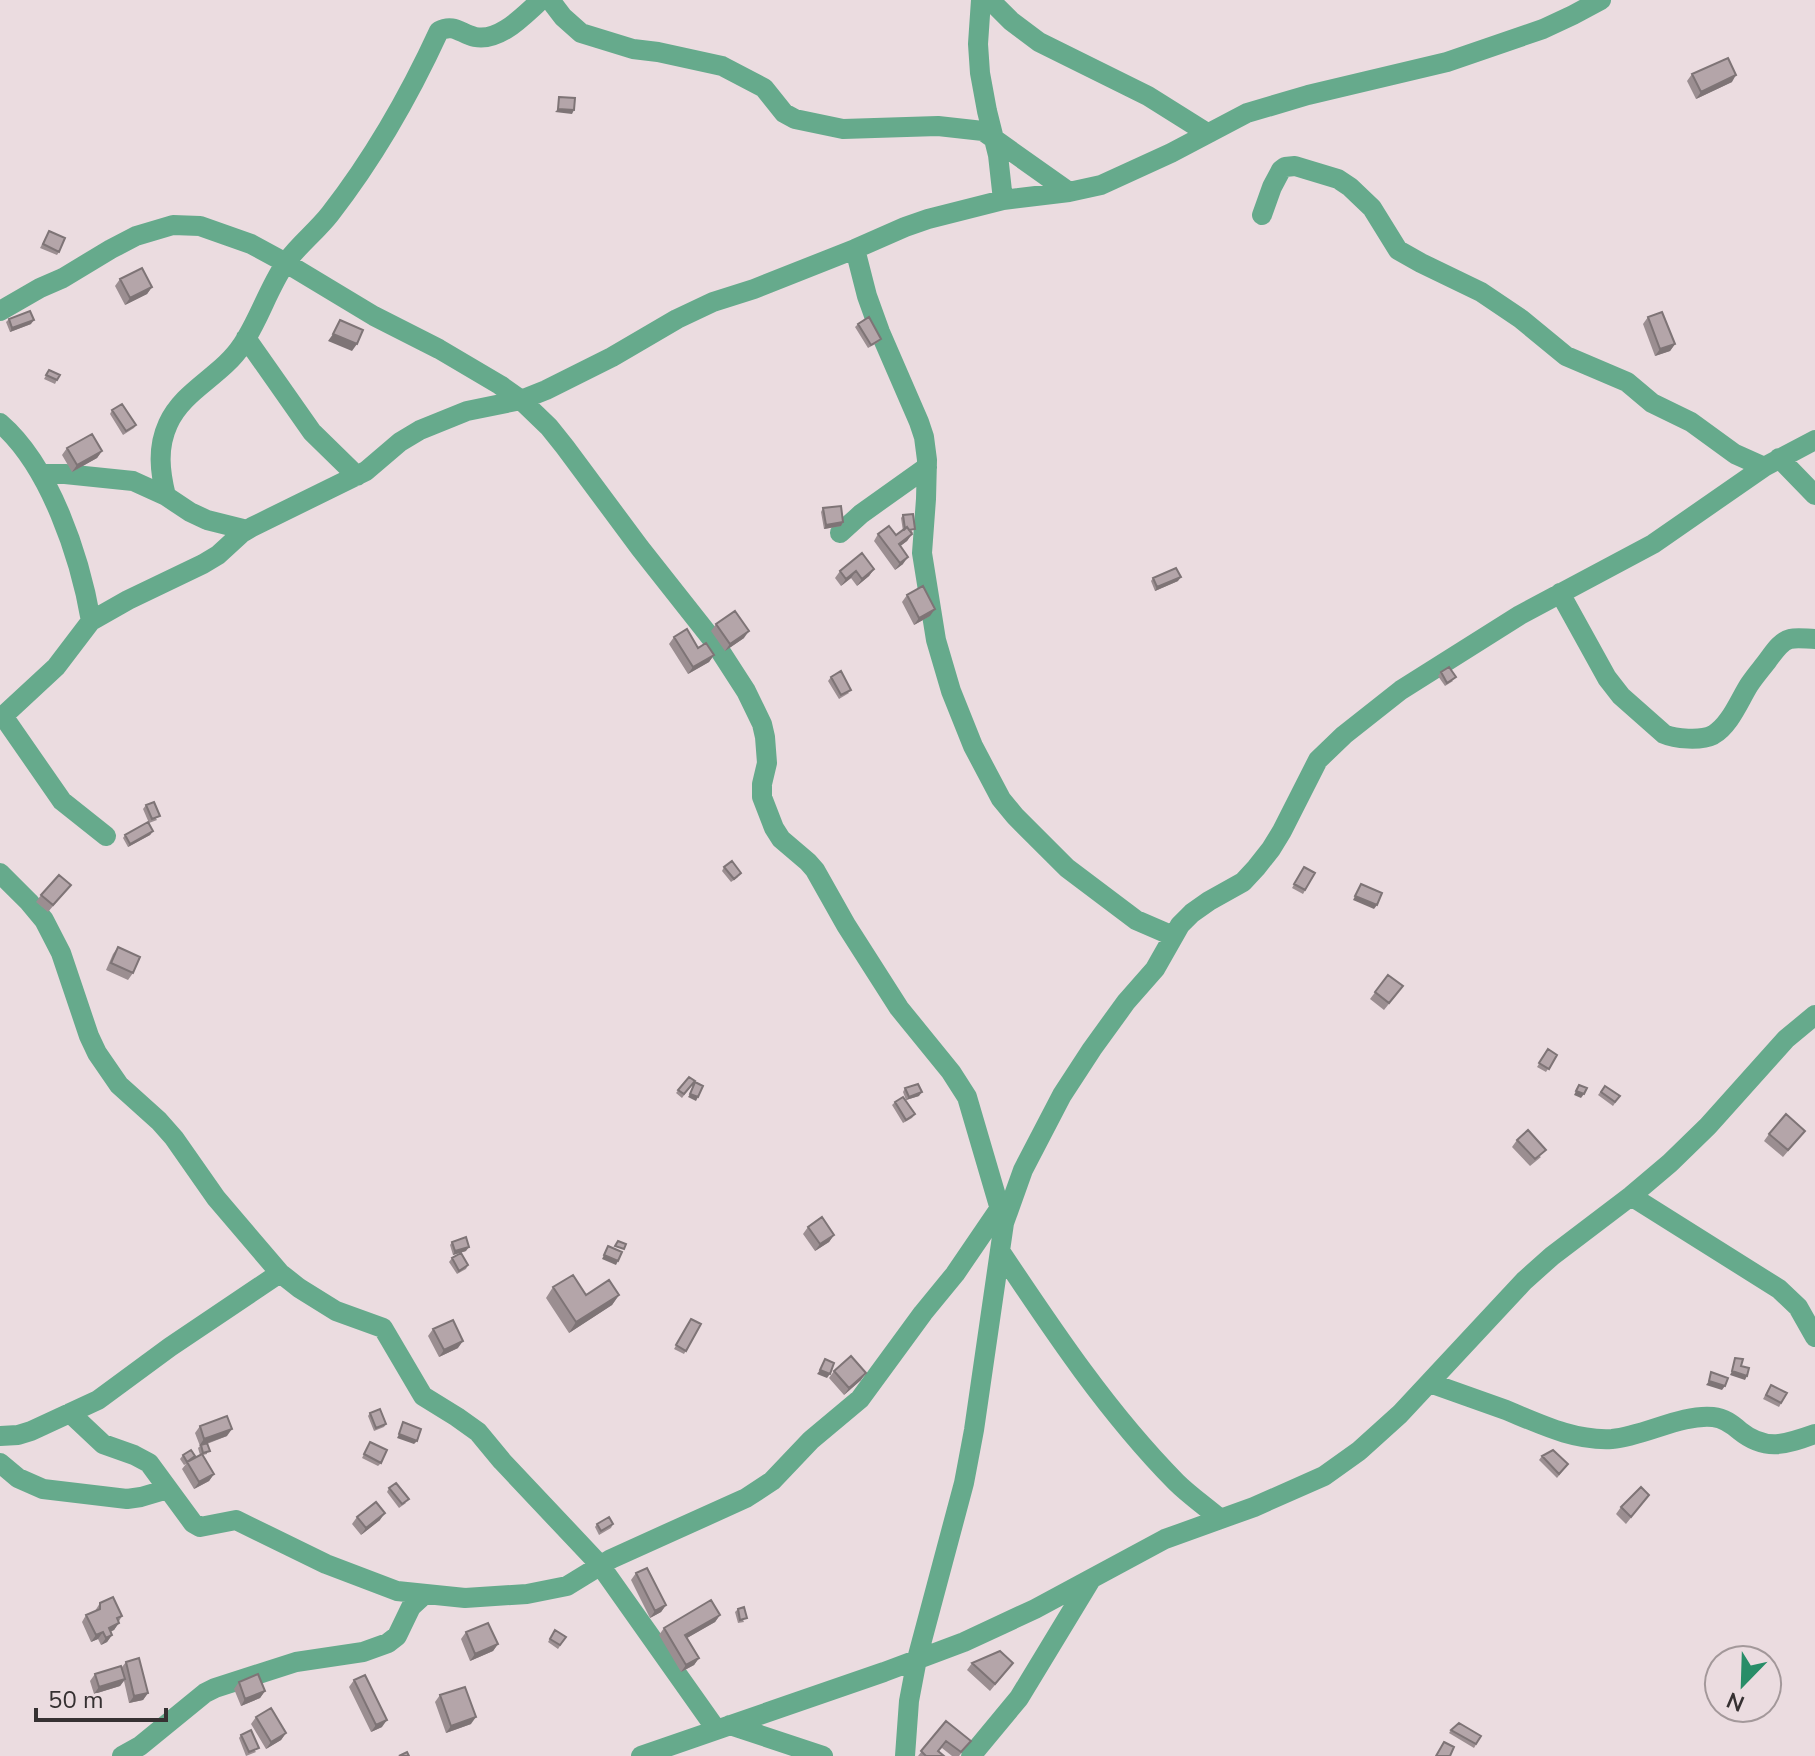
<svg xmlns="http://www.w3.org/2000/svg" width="1815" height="1756" viewBox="0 0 1815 1756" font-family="'Nunito Sans',sans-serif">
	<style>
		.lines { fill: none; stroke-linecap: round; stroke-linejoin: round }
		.minor { stroke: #66aa8c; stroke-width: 20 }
		.wall { fill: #9b8e91 }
		.shaded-wall { fill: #7e7476 }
		.building { fill: #b4a5a9; stroke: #7e7476; stroke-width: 2 }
	</style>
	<rect width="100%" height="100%" fill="#ebdce0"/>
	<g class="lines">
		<!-- minor -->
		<path class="minor" d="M550,0L563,17L581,33L633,49L658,52L722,66L764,88L784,113L795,119L843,129L938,126L983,131L1069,192
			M981,0L978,44L980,73L987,111L998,155L1003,200
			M990,0L1011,21L1039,42L1148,96L1207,133
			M1262,215L1272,187L1281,170L1285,167L1295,166L1338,179L1350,187L1372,208L1398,250L1421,263L1481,292L1521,319L1566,356L1627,382L1652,403L1691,422L1735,454L1764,467
			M855,249L867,296L880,332L919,422L924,437L927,460L926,499L922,553L936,640L951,691L973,746L1001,799L1015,816L1067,868L1136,920L1173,936
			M0,311L40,288L63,278L111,249L136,236L173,225L200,226L251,244L286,263L374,316L439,349L500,385L521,400L549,427L565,447L640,548L715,643L746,691L762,724L765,737L767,763L762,784V797L774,828L781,839L808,862L815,870L846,925L899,1008L951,1072L967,1097L1004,1223
			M246,338L312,432L357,476
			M0,423C50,466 80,557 91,621
			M1779,458L1815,495
			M41,474H65L133,481L166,496L190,512L207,520L247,530
			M166,496C160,472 157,448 168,424C183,390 222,376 242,345C259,320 268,289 285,264C297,246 316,232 330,214C372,160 410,94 439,31C454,23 461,34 475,37C500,42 524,15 541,0
			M840,533L861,514L927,467
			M1560,593L1607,678L1621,696L1664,734C1675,739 1701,741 1713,735C1730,725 1739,701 1749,685C1755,676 1762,668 1768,660C1774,652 1781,641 1790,639C1798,637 1807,639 1815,639
			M3,716L62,801L106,836
			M0,719L56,667L91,621L128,600L203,564L218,555L242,533L252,527L366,471L400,442L420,430L467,411L521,400L546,390L612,357L677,319L713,302L754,289L855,249L905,227L928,219L1003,200L1069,192L1101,185L1171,153L1247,113L1308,95L1447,62L1543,29L1573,15L1601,0
			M0,873L29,902L44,920L61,953L89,1036L97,1053L119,1085L159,1121L174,1138L216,1198L280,1273L299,1288L336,1311L383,1328L423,1396L457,1417L478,1432L502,1461L600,1565L716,1729
			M1631,1196L1779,1289L1798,1307L1815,1337
			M1000,1251C1054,1332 1108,1413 1176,1482C1189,1495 1205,1506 1219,1518
			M1430,1383C1456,1392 1481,1401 1506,1410C1540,1424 1574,1441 1612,1439C1645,1436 1681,1414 1713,1417C1724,1418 1732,1424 1740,1431C1766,1452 1787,1444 1815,1434
			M70,1413L103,1444L134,1455L149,1463L193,1523L200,1527L236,1520L326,1564L397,1591L465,1598L527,1594L567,1586L611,1559L746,1498L772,1481L811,1440L860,1399L923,1313L955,1274L1000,1208
			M0,1436L18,1435L31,1431L98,1400L170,1347L280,1273
			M0,1463L18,1478L43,1489L127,1499L141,1497L168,1489
			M730,1725L823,1756
			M122,1756L140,1746L205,1693L215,1688L296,1662L363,1652L388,1643L397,1636L411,1607L424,1595
			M641,1756L884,1672L964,1642L1035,1609L1165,1539L1254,1507L1324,1476L1359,1451L1400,1414L1524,1281L1552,1256L1631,1196L1670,1163L1708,1126L1786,1039L1815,1015
			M905,1756L909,1701L917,1659L964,1483L974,1430L1004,1223L1023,1170L1062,1095L1092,1049L1126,1002L1155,969L1180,925L1192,913L1209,901L1243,882L1256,868L1271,849L1282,831L1318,760L1344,735L1401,690L1520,615L1653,544L1764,467L1815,440
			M971,1756L1019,1698L1090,1581"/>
	</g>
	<!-- wall -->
	<path class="wall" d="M1692,74L1732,82L1696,99L1687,81Z
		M49,231L59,252L57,255L40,248Z
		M120,279L152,287L147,294L125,305L115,286Z
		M1648,317L1675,344L1670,351L1655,356L1643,324Z
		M9,319L31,324L10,332L6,322Z
		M858,324L879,342L868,348L855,327Z
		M49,370L57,380L55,384L44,379Z
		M112,410L136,425L134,428L123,435L110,414Z
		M67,448L102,451L97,458L72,472L62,455Z
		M823,508L843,522L841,526L824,529L821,512Z
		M903,515L913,533H911L912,534L907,541L900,546L903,564L895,570L874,541L878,534L896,535L903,531L901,518Z
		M874,569L869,576L857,586L851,578L841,586L835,578L840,571Z
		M1153,578L1178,581L1155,591L1151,581Z
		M907,595L930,616L914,625L902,602Z
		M716,624L744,638L725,651L711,631Z
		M674,637L698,648L714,655L709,662L688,674L669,644Z
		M1441,672L1453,681L1445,686L1438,676Z
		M831,677L849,693L839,699L828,681Z
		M146,805L157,820L149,823L143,809Z
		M153,831L150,835L128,847L123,838L125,835Z
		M724,867L738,877L731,882L722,871Z
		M1304,867L1315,873L1303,894L1292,888Z
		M71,885L48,912L36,902L41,895Z
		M118,947L133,973L128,980L106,970L113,954Z
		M1388,975L1403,986L1384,1010L1370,999Z
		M1548,1049L1557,1055L1546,1072L1537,1067Z
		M689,1077L695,1081L682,1098L676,1093Z
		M1605,1086L1620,1096L1613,1106L1598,1095Z
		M905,1088L919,1096L906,1100L903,1092Z
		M895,1102L915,1114L912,1118L903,1123L892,1105Z
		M1805,1131L1783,1157L1764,1141L1769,1134Z
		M1517,1140L1541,1157L1530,1166L1512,1147Z
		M808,1227L834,1235L829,1242L815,1251L803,1234Z
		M452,1242L466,1251L453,1255L450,1245Z
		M452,1258L468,1265L466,1269L457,1274L449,1262Z
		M553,1287L586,1295H619L612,1305L569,1333L546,1298Z
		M691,1319L701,1324L684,1354L674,1349Z
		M433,1329L458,1348L439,1357L428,1336Z
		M834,1371L861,1380L844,1395L829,1378Z
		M1769,1388L1787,1393L1779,1407L1763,1399Z
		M370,1413L386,1424L384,1427L374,1431L368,1416Z
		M200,1426L227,1436L207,1444V1454L203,1455L214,1474L209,1481L194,1489L182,1469L186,1464L184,1465L180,1459L183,1455L193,1459L200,1455L198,1448L200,1446L195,1433Z
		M370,1442L381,1463L378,1466L362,1458Z
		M1542,1456L1568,1464L1557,1478L1539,1460Z
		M389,1488L406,1503L399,1508L387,1492Z
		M1649,1495L1626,1524L1616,1514L1621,1507Z
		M357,1517L380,1520L361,1535L352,1524Z
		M597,1524H613L611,1528L599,1535L595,1527Z
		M636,1573L666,1605L661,1612L650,1618L631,1580Z
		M100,1603L122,1616L114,1630L110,1631L112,1635L107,1642L101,1645L98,1639L91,1642L82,1622L86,1615L95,1611Z
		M738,1609L744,1622L738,1623L735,1612Z
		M720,1615L715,1622L687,1638L699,1658L694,1665L681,1672L659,1635L664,1628Z
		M555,1630L566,1637L558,1649L548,1642Z
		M466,1632L498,1644L493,1651L470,1661L461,1639Z
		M126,1662L148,1693L143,1700L129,1703L124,1681L120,1686L94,1694L90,1681L95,1674L122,1667Z
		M972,1663H1013L990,1691L967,1670Z
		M354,1680L382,1727L371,1732L349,1687Z
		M239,1682L265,1691L260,1698L241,1706L234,1689Z
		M440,1695L471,1724L446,1733L435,1702Z
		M256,1717L286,1733L281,1740L266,1749L251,1724Z
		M946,1721L971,1741L959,1756H952L942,1748L939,1751L944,1756H918Z
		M1451,1730L1481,1736L1474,1748L1449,1733Z
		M241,1735L256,1752L246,1756L239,1738Z"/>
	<!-- shaded-wall -->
	<path class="shaded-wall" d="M1736,75L1732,82L1696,99L1701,92Z
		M558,109L574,110L572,114L555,112Z
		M152,287L147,294L125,305L130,298Z
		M34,320L31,324L10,332L12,328Z
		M333,334L357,344L352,351L328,341Z
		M1675,344L1670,351L1655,356L1660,349Z
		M102,451L97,458L72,472L77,465Z
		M843,522L841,526L824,529L826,525Z
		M912,534L907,541L894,551L899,544Z
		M908,557L903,564L895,570L900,563Z
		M874,569L869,576L857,586L862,579Z
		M856,571L851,578L841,586L846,579Z
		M1181,577L1178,581L1155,591L1157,587Z
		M935,609L930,616L914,625L919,618Z
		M749,631L744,638L725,651L730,644Z
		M714,655L709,662L688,674L693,667Z
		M153,831L150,835L128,847L130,844Z
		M1355,896L1377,905L1374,909L1353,900Z
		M1576,1091L1584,1094L1581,1098L1574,1095Z
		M922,1092L919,1096L906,1100L909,1097Z
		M690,1094L698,1097L696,1101L688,1097Z
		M834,1235L829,1242L815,1251L820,1244Z
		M469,1247L466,1251L453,1255L455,1251Z
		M604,1255L618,1261L616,1265L602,1259Z
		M619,1295L612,1305L569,1333L576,1322Z
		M463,1341L458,1348L439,1357L444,1350Z
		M820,1370L830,1374L827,1378L817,1374Z
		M1732,1371L1747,1376L1745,1380L1730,1375Z
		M866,1373L861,1380L844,1395L849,1388Z
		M1709,1381L1725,1386L1722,1390L1706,1385Z
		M232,1429L227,1436L199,1446L204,1439Z
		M399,1434L417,1441L414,1444L397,1438Z
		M214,1474L209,1481L194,1489L199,1482Z
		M385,1513L380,1520L361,1535L366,1528Z
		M666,1605L661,1612L650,1618L655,1611Z
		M720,1615L715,1622L680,1642L685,1635Z
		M119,1623L114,1630L104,1635L109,1628Z
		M103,1632L98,1639L91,1642L96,1635Z
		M112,1635L107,1642L101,1645L106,1638Z
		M498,1644L493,1651L470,1661L475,1654Z
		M699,1658L694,1665L681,1672L686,1665Z
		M125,1679L120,1686L94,1694L99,1687Z
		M265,1691L260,1698L241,1706L245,1699Z
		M148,1693L143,1700L129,1703L134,1696Z
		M476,1717L471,1724L446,1733L451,1726Z
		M387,1720L382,1727L371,1732L376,1725Z
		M286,1733L281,1740L266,1749L271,1742Z"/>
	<!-- building -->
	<path class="building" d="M1728,58L1736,75L1701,92L1692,74Z
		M559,97L575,98L574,110L558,109Z
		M49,231L65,238L59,252L43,244Z
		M142,268L152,287L130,298L120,279Z
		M30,311L34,320L12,328L9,319Z
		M1662,312L1675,344L1660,349L1648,317Z
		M869,317L881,339L871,345L858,324Z
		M340,320L363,330L357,344L333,334Z
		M49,370L60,375L57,380L46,375Z
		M122,404L136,425L126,431L112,410Z
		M92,434L102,451L77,465L67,448Z
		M841,506L843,522L826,525L823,508Z
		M913,514L915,529L909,530L907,527L905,529L903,515Z
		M889,526L896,535L907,527L912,534L899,544L908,557L900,563L878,534Z
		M862,553L874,569L862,579L856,571L846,579L840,571Z
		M1176,568L1181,577L1157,587L1153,578Z
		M923,586L935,609L919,618L907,595Z
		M735,611L749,631L730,644L716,624Z
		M687,629L698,648L706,643L714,655L693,667L674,637Z
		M1449,667L1456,677L1447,683L1441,672Z
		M841,671L851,690L841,695L831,677Z
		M154,802L160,816L152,819L146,805Z
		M148,822L153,831L130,844L125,835Z
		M732,861L741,873L734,879L724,867Z
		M1304,867L1315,873L1305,890L1294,884Z
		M59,875L71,885L53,905L41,895Z
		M1361,884L1382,893L1377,905L1355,896Z
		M118,947L140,957L133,973L111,963Z
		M1388,975L1403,986L1389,1003L1375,992Z
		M1548,1049L1557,1055L1549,1069L1539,1063Z
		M689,1077L695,1081L684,1094L678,1090Z
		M695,1082L703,1086L698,1097L690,1094Z
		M918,1084L922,1092L909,1097L905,1088Z
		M1579,1085L1587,1088L1584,1094L1576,1091Z
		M1605,1086L1620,1096L1615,1102L1601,1092Z
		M903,1097L915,1114L906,1120L895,1102Z
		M1786,1114L1805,1131L1788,1150L1769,1134Z
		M1528,1130L1546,1150L1535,1159L1517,1140Z
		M822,1217L834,1235L820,1244L808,1227Z
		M466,1237L469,1247L455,1251L452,1242Z
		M618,1241L626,1244L624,1249L615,1246Z
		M608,1246L622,1252L618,1261L604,1255Z
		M461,1253L468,1265L459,1271L452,1258Z
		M573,1275L586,1295L609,1280L619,1295L576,1322L553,1287Z
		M691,1319L701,1324L686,1351L676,1345Z
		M453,1320L463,1341L444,1350L433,1329Z
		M851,1356L866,1373L849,1388L834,1371Z
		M1735,1358L1743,1359L1741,1366L1749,1368L1747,1376L1732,1371Z
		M825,1359L834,1363L830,1374L820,1370Z
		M1711,1372L1728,1378L1725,1386L1709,1381Z
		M1771,1385L1787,1393L1781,1403L1766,1395Z
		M380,1409L386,1424L376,1428L370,1413Z
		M227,1416L232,1429L204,1439L200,1426Z
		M403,1422L421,1429L417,1441L399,1434Z
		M370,1442L387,1450L381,1463L364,1454Z
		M207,1443L210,1451L203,1453L201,1445Z
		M191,1450L195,1456L187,1462L183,1455Z
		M1553,1450L1568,1464L1559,1474L1542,1456Z
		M202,1454L214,1474L199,1482L187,1462Z
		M396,1483L409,1499L402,1504L389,1488Z
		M1641,1487L1649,1495L1631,1517L1621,1507Z
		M376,1502L385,1513L366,1528L357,1517Z
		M609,1517L613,1524L601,1531L597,1524Z
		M647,1568L666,1605L655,1611L636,1573Z
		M113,1597L122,1616L117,1618L119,1623L109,1628L112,1635L106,1638L103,1632L96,1635L86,1615L100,1609V1603Z
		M711,1600L720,1615L685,1635L699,1658L686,1665L664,1628Z
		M744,1607L747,1618L740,1620L738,1609Z
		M488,1623L498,1644L475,1654L466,1632Z
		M555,1630L566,1637L560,1645L550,1639Z
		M1000,1651L1013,1663L995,1684L972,1663Z
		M139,1658L148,1693L134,1696L126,1662Z
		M121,1666L125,1679L99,1687L95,1674Z
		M258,1674L265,1691L245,1699L239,1682Z
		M365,1675L387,1720L376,1725L354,1680Z
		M465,1687L476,1717L451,1726L440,1695Z
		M271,1708L286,1733L271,1742L256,1717Z
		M946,1721L971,1741L961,1752L946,1741L938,1751L944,1756H926L921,1751Z
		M1459,1723L1481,1736L1476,1744L1451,1730Z
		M251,1730L259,1748L249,1752L241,1735Z
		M1444,1742L1454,1747L1450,1756H1436Z
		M407,1752L409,1756H399Z"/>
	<!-- north arrow -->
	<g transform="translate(1743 1684) rotate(203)"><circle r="38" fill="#ebdce0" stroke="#a3989a" stroke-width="2"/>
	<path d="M0-6L14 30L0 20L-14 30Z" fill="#288d68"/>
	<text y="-12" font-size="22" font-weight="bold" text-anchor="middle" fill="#363132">N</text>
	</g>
	<!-- scale -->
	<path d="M36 1708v12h130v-12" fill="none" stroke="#363132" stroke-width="4"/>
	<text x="48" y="1708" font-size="24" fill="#363132" stroke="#ebdce0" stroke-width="6" paint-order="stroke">50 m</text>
</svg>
